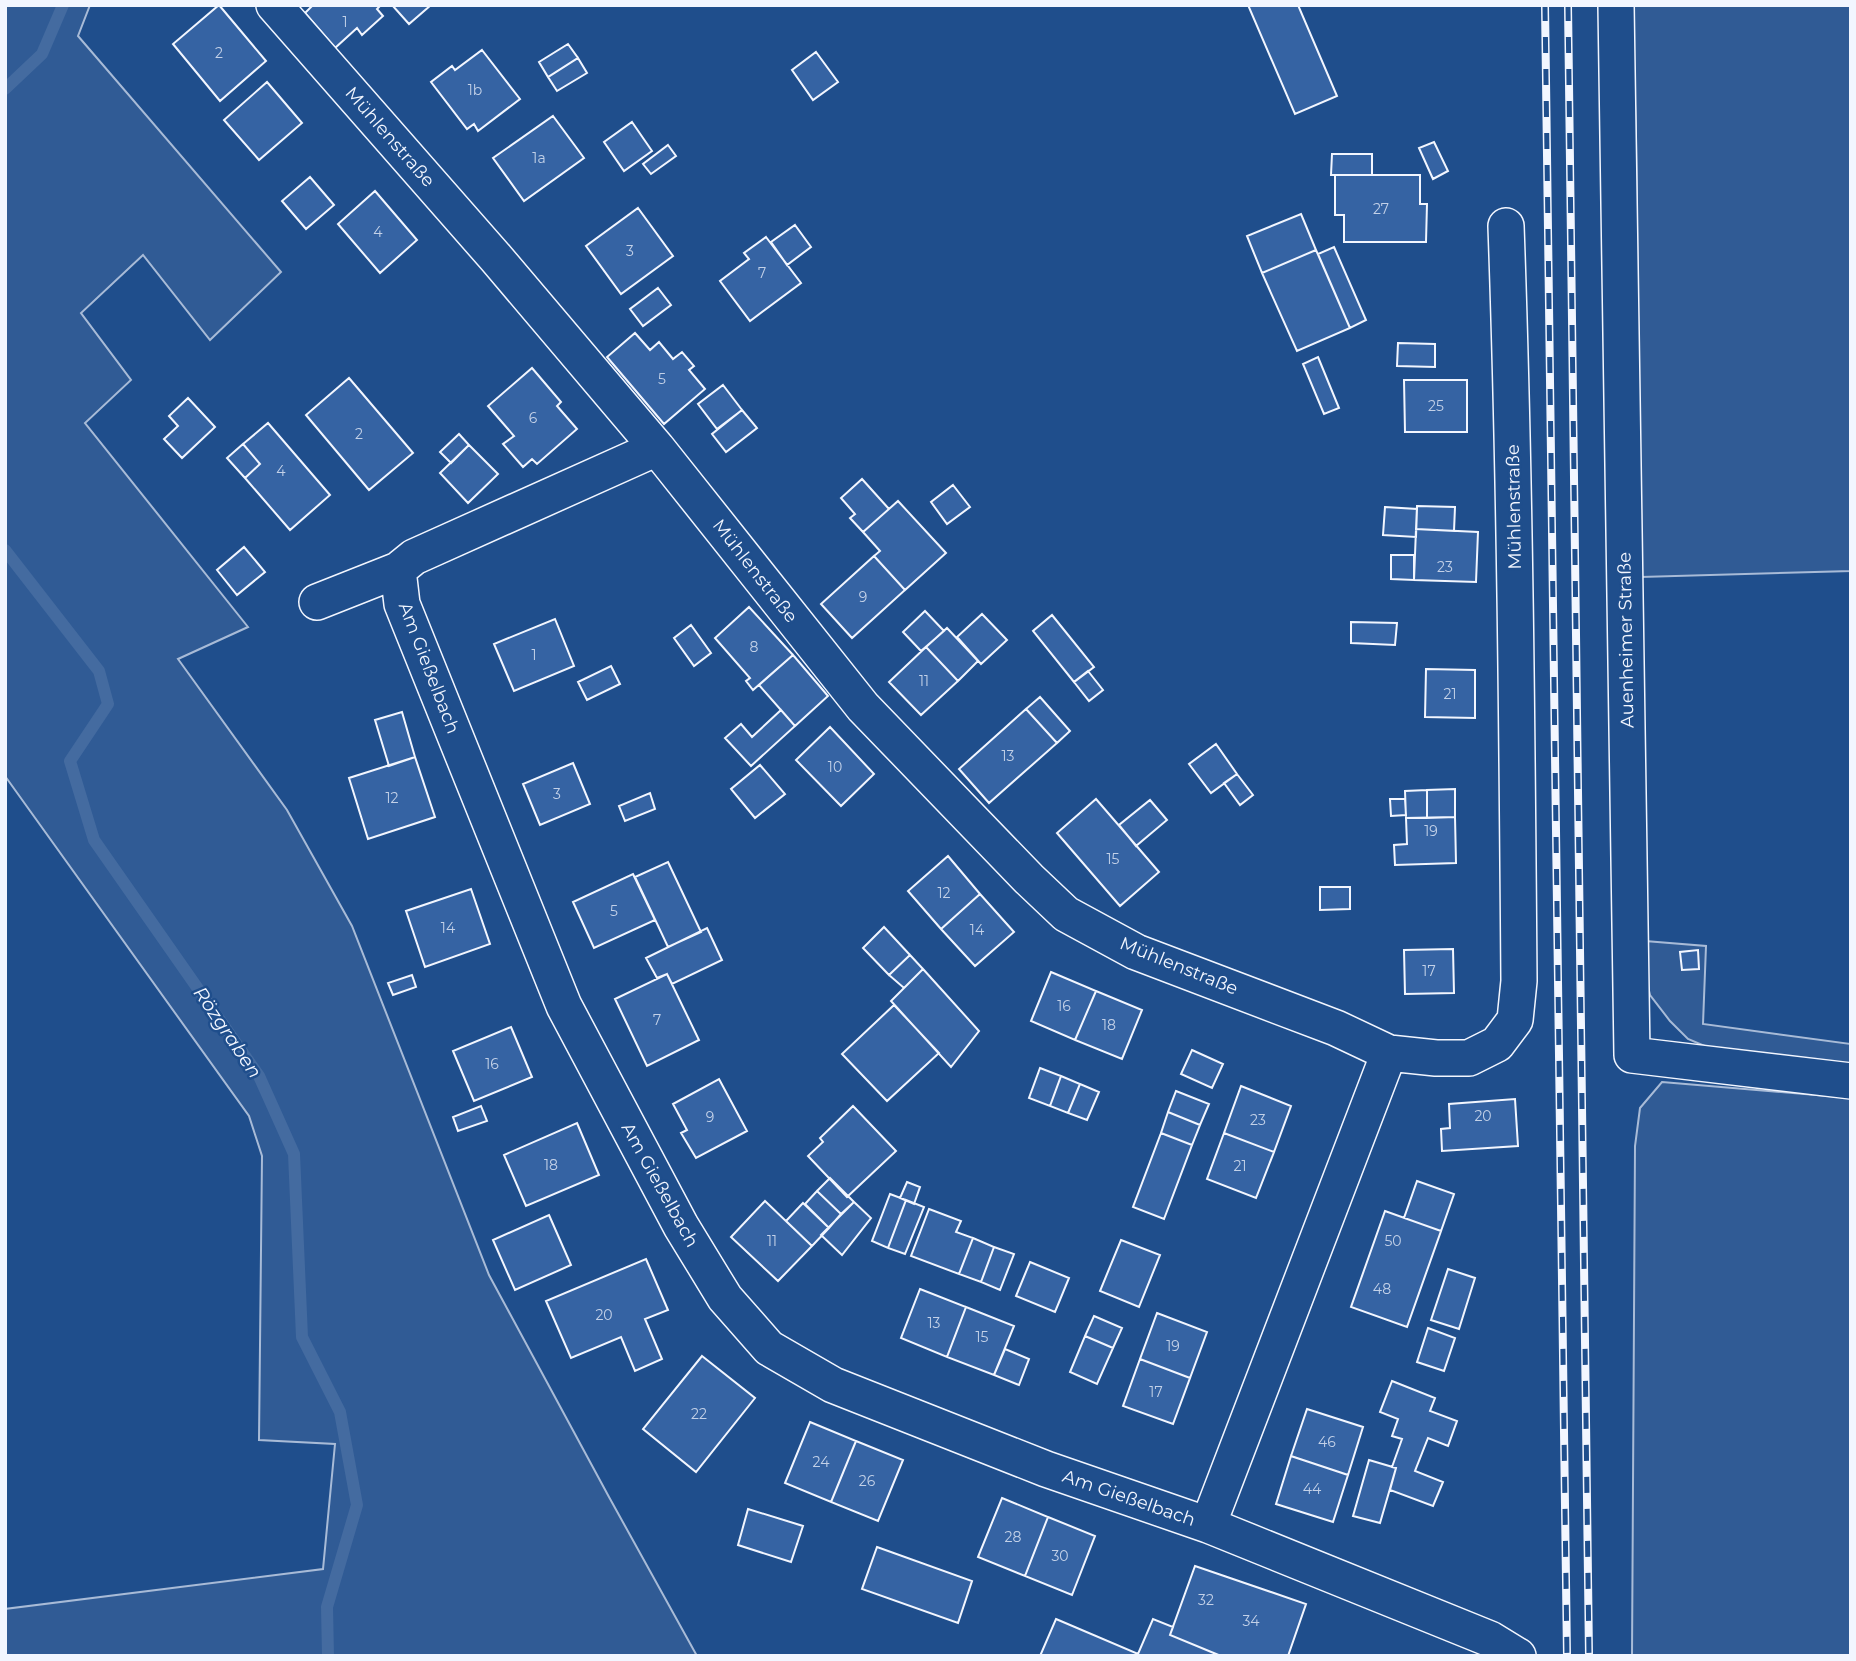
<svg xmlns="http://www.w3.org/2000/svg" width="1856" height="1661" viewBox="0 0 1856 1661" font-family="Montserrat,sans-serif">
	<style>
		.built { fill: #305b95; stroke: #a8bbd7; stroke-width: 2 }
		.lines { fill: none; stroke-linecap: round; stroke-linejoin: round }
		.stream { stroke: #446ba0; stroke-width: 12 }
		.building { fill: #3563a3; stroke: #f2f6ff; stroke-width: 2 }
		.street-casing { stroke: #f2f6ff; stroke-width: 38 }
		.street { stroke: #1f4e8c; stroke-width: 35 }
		.rail-casing { stroke: #f2f6ff; stroke-width: 8 }
		.rail { stroke: #1f4e8c; stroke-width: 5; stroke-dasharray: 16; stroke-linecap: butt }
		.labels { text-anchor: middle; stroke-width: 5; stroke-linejoin: round; paint-order: stroke }
		.number-label { font-size: 14px; fill: #c3d1e8 }
		.street-label { font-size: 18px; fill: #f2f6ff; stroke: #1f4e8c }
		.water-label { font-size: 19px; font-style: italic; fill: #f2f6ff; stroke: #1f4e8c }
	</style>
	<rect width="100%" height="100%" fill="#1f4e8c"/>
	<!-- built -->
	<path class="built" d="M5,5H90L78,36L281,272L210,340L143,255L81,313L131,380L85,423L248,627L178,659L287,810L352,926L489,1275L609,1497L697,1656H5V1609L323,1569L335,1444L259,1440L262,1156L249,1116L5,776Z
		M1632,5H1851V571L1641,577L1636,136Z
		M1645,941L1706,946L1703,1024L1851,1044V1069L1707,1047L1688,1039L1670,1021L1650,995L1645,974Z
		M1662,1082L1851,1098V1656H1632L1635,1146L1640,1108Z"/>
	<g class="lines">
		<!-- stream -->
		<path class="stream" d="M5,89L42,54L63,5
			M5,550L99,671L108,704L70,761L94,840L259,1076L294,1154L302,1337L340,1412L357,1505L327,1607L328,1656"/>
	</g>
	<!-- building -->
	<path class="building" d="M219,5L266,61L220,101L173,44Z
		M313,5H381L377,9L383,16L362,35L357,28L335,48L305,13Z
		M392,5H431L409,24Z
		M1248,5H1298L1337,96L1295,114Z
		M568,44L578,58L548,77L539,62Z
		M482,50L520,99L478,131L474,124L467,129L431,82L452,66L455,70Z
		M816,52L838,82L813,100L792,70Z
		M578,58L587,73L557,91L548,77Z
		M267,82L302,123L259,160L224,120Z
		M553,116L584,158L524,201L493,158Z
		M632,122L652,151L624,171L604,142Z
		M1434,142L1448,171L1433,179L1419,148Z
		M668,145L676,156L651,174L643,164Z
		M1332,154H1372V175H1331Z
		M1335,175H1420V204H1427L1426,242H1344V215H1335Z
		M310,177L334,205L306,229L282,201Z
		M375,191L417,240L380,273L338,224Z
		M638,208L673,256L621,294L586,246Z
		M1301,214L1316,250L1262,273L1247,236Z
		M795,225L811,247L787,265L771,242Z
		M766,237L801,283L750,321L720,281L749,259L744,253Z
		M1334,247L1366,320L1350,328L1318,254Z
		M1316,250L1350,328L1297,351L1262,273Z
		M658,288L671,305L643,326L630,309Z
		M635,333L650,350L659,342L673,359L682,352L694,366L689,370L705,389L664,424L607,357Z
		M1398,343L1435,344V367L1397,366Z
		M1318,357L1339,408L1324,414L1303,364Z
		M532,368L561,402L557,406L577,429L537,464L532,459L523,467L503,444L514,436L488,406Z
		M349,378L413,453L369,490L306,415Z
		M1404,380H1467V432H1405Z
		M723,385L742,410L717,429L698,404Z
		M188,398L215,427L182,458L164,439L178,426L169,416Z
		M742,410L757,428L726,452L712,434Z
		M268,423L330,495L290,530L245,478L260,464L243,444Z
		M459,434L469,445L451,463L440,452Z
		M243,444L260,464L245,478L227,458Z
		M469,445L498,474L468,503L440,473Z
		M862,479L889,509L863,532L850,518L855,514L841,498Z
		M953,485L970,507L947,524L931,502Z
		M898,501L946,553L905,590L874,556L880,551L863,532Z
		M1417,506L1455,507L1454,531L1416,529Z
		M1385,507L1417,509L1416,537L1383,535Z
		M1416,529L1478,532L1476,582L1414,580Z
		M244,547L265,572L237,595L217,570Z
		M1391,555H1414V580L1391,579Z
		M874,556L905,590L852,638L821,604Z
		M749,607L793,655L753,690L746,681L750,678L715,638Z
		M925,611L944,631L921,651L903,632Z
		M982,614L1007,640L981,664L957,637Z
		M1052,615L1094,667L1074,682L1033,631Z
		M555,619L574,666L514,691L494,644Z
		M1351,622L1397,623L1395,645L1351,643Z
		M691,625L711,653L694,666L674,638Z
		M947,628L978,661L958,681L926,647Z
		M926,647L958,681L921,715L889,682Z
		M793,655L828,696L795,726L759,685Z
		M611,666L620,684L587,700L578,682Z
		M1426,669L1475,670V718L1425,717Z
		M1088,671L1103,690L1089,701L1074,682Z
		M1040,697L1070,731L1057,743L1026,709Z
		M1026,709L1057,743L989,803L959,769Z
		M781,710L795,726L751,766L725,738L741,724L752,737Z
		M402,712L415,757L389,766L375,720Z
		M830,727L874,774L841,806L796,760Z
		M1216,744L1237,774L1211,793L1189,764Z
		M415,757L435,817L368,839L349,778Z
		M573,763L590,804L540,825L523,784Z
		M760,765L785,794L755,818L731,789Z
		M1237,774L1253,795L1240,805L1224,783Z
		M1455,789V817L1427,818V790Z
		M1427,790V818H1406L1405,791Z
		M650,793L655,809L625,821L619,806Z
		M1096,799L1159,872L1120,906L1057,833Z
		M1390,799H1405L1406,815L1391,816Z
		M1150,800L1167,820L1136,846L1119,825Z
		M1455,817L1456,863L1395,865L1394,845L1407,844L1406,818Z
		M948,856L980,894L941,929L908,891Z
		M668,862L701,932L668,947L635,877Z
		M633,874L655,920L594,948L573,902Z
		M1320,887H1350V909L1320,910Z
		M471,889L490,944L425,967L406,911Z
		M980,894L1014,932L975,966L941,929Z
		M884,927L910,955L889,975L863,948Z
		M707,928L722,960L672,984L667,974L657,978L646,958Z
		M1453,949L1454,993L1405,994L1404,950Z
		M1698,950L1699,969L1682,970L1680,952Z
		M910,955L923,969L904,988L889,975Z
		M923,969L979,1031L951,1067L891,1001Z
		M1051,972L1096,991L1075,1040L1031,1021Z
		M667,974L699,1040L647,1066L615,999Z
		M412,975L416,987L393,995L388,983Z
		M1096,991L1142,1010L1122,1059L1075,1040Z
		M894,1005L939,1053L887,1101L842,1054Z
		M511,1027L532,1077L474,1101L453,1051Z
		M1192,1050L1223,1064L1212,1088L1181,1074Z
		M1040,1068L1061,1076L1050,1106L1029,1098Z
		M1061,1076L1080,1084L1068,1113L1050,1106Z
		M719,1079L747,1131L696,1158L681,1133L687,1130L673,1104Z
		M1080,1084L1099,1092L1087,1120L1068,1113Z
		M1241,1086L1291,1106L1274,1152L1224,1133Z
		M1176,1091L1209,1104L1200,1125L1168,1112Z
		M1515,1099L1518,1146L1442,1151L1441,1129L1450,1128L1449,1104Z
		M481,1106L487,1121L458,1131L453,1117Z
		M853,1106L896,1151L847,1197L808,1156L823,1142L820,1138Z
		M1168,1112L1200,1125L1192,1145L1161,1133Z
		M577,1123L599,1175L526,1206L504,1155Z
		M1161,1133L1192,1145L1164,1219L1133,1207Z
		M1224,1133L1274,1152L1256,1198L1207,1179Z
		M830,1178L854,1202L841,1214L817,1191Z
		M1417,1181L1454,1194L1441,1231L1404,1218Z
		M907,1182L920,1187L914,1204L900,1198Z
		M817,1191L841,1214L829,1228L805,1204Z
		M890,1194L906,1200L888,1248L872,1241Z
		M906,1200L924,1207L905,1254L888,1248Z
		M765,1201L812,1246L778,1281L731,1237Z
		M854,1202L871,1218L842,1255L821,1235Z
		M803,1203L829,1228L812,1246L786,1221Z
		M929,1209L961,1221L956,1232L973,1238L959,1274L911,1256Z
		M1385,1211L1441,1231L1407,1327L1351,1307Z
		M549,1215L571,1265L515,1290L493,1240Z
		M973,1238L994,1247L981,1282L959,1274Z
		M1121,1240L1160,1255L1139,1307L1100,1291Z
		M994,1247L1014,1254L1000,1290L981,1282Z
		M646,1259L668,1310L645,1319L662,1359L635,1371L621,1337L571,1358L546,1301Z
		M1030,1262L1069,1278L1055,1312L1016,1296Z
		M1448,1269L1475,1278L1459,1329L1431,1320Z
		M920,1289L966,1307L947,1357L901,1338Z
		M966,1307L1014,1326L994,1375L947,1357Z
		M1157,1313L1207,1332L1190,1378L1140,1359Z
		M1094,1316L1122,1328L1113,1348L1085,1336Z
		M1428,1328L1455,1338L1444,1371L1417,1362Z
		M1085,1336L1113,1348L1097,1384L1070,1372Z
		M1005,1349L1029,1359L1019,1385L994,1375Z
		M702,1356L755,1398L696,1472L643,1429Z
		M1140,1359L1190,1378L1173,1424L1123,1406Z
		M1392,1381L1435,1398L1430,1411L1457,1421L1448,1446L1428,1438L1415,1471L1443,1482L1433,1506L1390,1490L1396,1468L1392,1467L1402,1439L1392,1436L1398,1419L1380,1412Z
		M1307,1409L1363,1427L1348,1475L1291,1456Z
		M810,1422L856,1441L831,1502L785,1483Z
		M856,1441L903,1460L878,1521L831,1502Z
		M1291,1456L1348,1475L1333,1522L1276,1504Z
		M1369,1460L1396,1468L1380,1523L1353,1516Z
		M1002,1498L1048,1517L1025,1576L978,1557Z
		M748,1509L803,1526L791,1562L738,1545Z
		M1048,1517L1095,1536L1072,1595L1025,1576Z
		M877,1547L972,1581L958,1623L862,1589Z
		M1195,1566L1306,1604L1288,1656H1221L1170,1635Z
		M1056,1619L1138,1654L1153,1619L1173,1627L1170,1635L1221,1656H1040Z"/>
	<g class="lines">
		<defs>
			<path id="street" d="M274,5L496,258L657,448L863,707L1029,879L1066,914L1136,952L1336,1028L1389,1053L1436,1058H1469L1497,1044L1515,1020L1519,981C1517,729 1515,477 1506,226
				M1616,5L1632,1055L1851,1081
				M657,448L414,557L398,570L402,604L564,1006L681,1226L725,1298L769,1348L833,1385L1046,1469L1208,1525
				M317,602L398,570
				M1389,1053L1208,1525L1490,1639L1518,1656"/>
		</defs>
		<!-- street casing -->
		<use href="#street" class="street-casing"/>
		<!-- street -->
		<use href="#street" class="street"/>
		<defs>
			<path id="rail" d="M1545,5L1567,1656
				M1568,5L1589,1656"/>
		</defs>
		<!-- rail casing -->
		<use href="#rail" class="rail-casing"/>
		<!-- rail -->
		<use href="#rail" class="rail"/>
	</g>
	<g class="labels">
		<!-- number labels -->
		<g class="number-label">
			<text x="345" y="27">1</text>
			<text x="219" y="58">2</text>
			<text x="475" y="95">1b</text>
			<text x="539" y="163">1a</text>
			<text x="1381" y="214">27</text>
			<text x="378" y="237">4</text>
			<text x="630" y="256">3</text>
			<text x="762" y="278">7</text>
			<text x="662" y="384">5</text>
			<text x="1436" y="411">25</text>
			<text x="533" y="423">6</text>
			<text x="359" y="439">2</text>
			<text x="281" y="476">4</text>
			<text x="1445" y="572">23</text>
			<text x="863" y="602">9</text>
			<text x="754" y="652">8</text>
			<text x="534" y="660">1</text>
			<text x="924" y="686">11</text>
			<text x="1450" y="699">21</text>
			<text x="1008" y="761">13</text>
			<text x="835" y="772">10</text>
			<text x="557" y="799">3</text>
			<text x="392" y="803">12</text>
			<text x="1431" y="836">19</text>
			<text x="1113" y="864">15</text>
			<text x="944" y="898">12</text>
			<text x="614" y="916">5</text>
			<text x="448" y="933">14</text>
			<text x="977" y="935">14</text>
			<text x="1429" y="976">17</text>
			<text x="1064" y="1011">16</text>
			<text x="657" y="1025">7</text>
			<text x="1109" y="1030">18</text>
			<text x="492" y="1069">16</text>
			<text x="1483" y="1121">20</text>
			<text x="710" y="1122">9</text>
			<text x="1258" y="1125">23</text>
			<text x="551" y="1170">18</text>
			<text x="1240" y="1171">21</text>
			<text x="772" y="1246">11</text>
			<text x="1393" y="1246">50</text>
			<text x="1382" y="1294">48</text>
			<text x="604" y="1320">20</text>
			<text x="934" y="1328">13</text>
			<text x="982" y="1342">15</text>
			<text x="1173" y="1351">19</text>
			<text x="1156" y="1397">17</text>
			<text x="699" y="1419">22</text>
			<text x="1327" y="1447">46</text>
			<text x="821" y="1467">24</text>
			<text x="867" y="1486">26</text>
			<text x="1312" y="1494">44</text>
			<text x="1013" y="1542">28</text>
			<text x="1060" y="1561">30</text>
			<text x="1206" y="1605">32</text>
			<text x="1251" y="1626">34</text>
		</g>
		<!-- street labels -->
		<g class="street-label">
			<text transform="translate(390 137) rotate(49)" y="6">Mühlenstraße</text>
			<text transform="translate(1514 507) rotate(-91)" y="6">Mühlenstraße</text>
			<text transform="translate(755 571) rotate(52)" y="6">Mühlenstraße</text>
			<text transform="translate(1626 640) rotate(-91)" y="6">Auenheimer Straße</text>
			<text transform="translate(429 668) rotate(69)" y="6">Am Gießelbach</text>
			<text transform="translate(1179 966) rotate(22)" y="6">Mühlenstraße</text>
			<text transform="translate(660 1185) rotate(61)" y="6">Am Gießelbach</text>
			<text transform="translate(1129 1498) rotate(19)" y="6">Am Gießelbach</text>
		</g>
		<!-- water labels -->
		<g class="water-label">
			<text transform="translate(228 1032) rotate(56)" y="7">Rözgraben</text>
		</g>
	</g>
	<!-- border -->
	<rect width="1856" height="1661" fill="none" stroke="#f2f6ff" stroke-width="14"/>
</svg>
